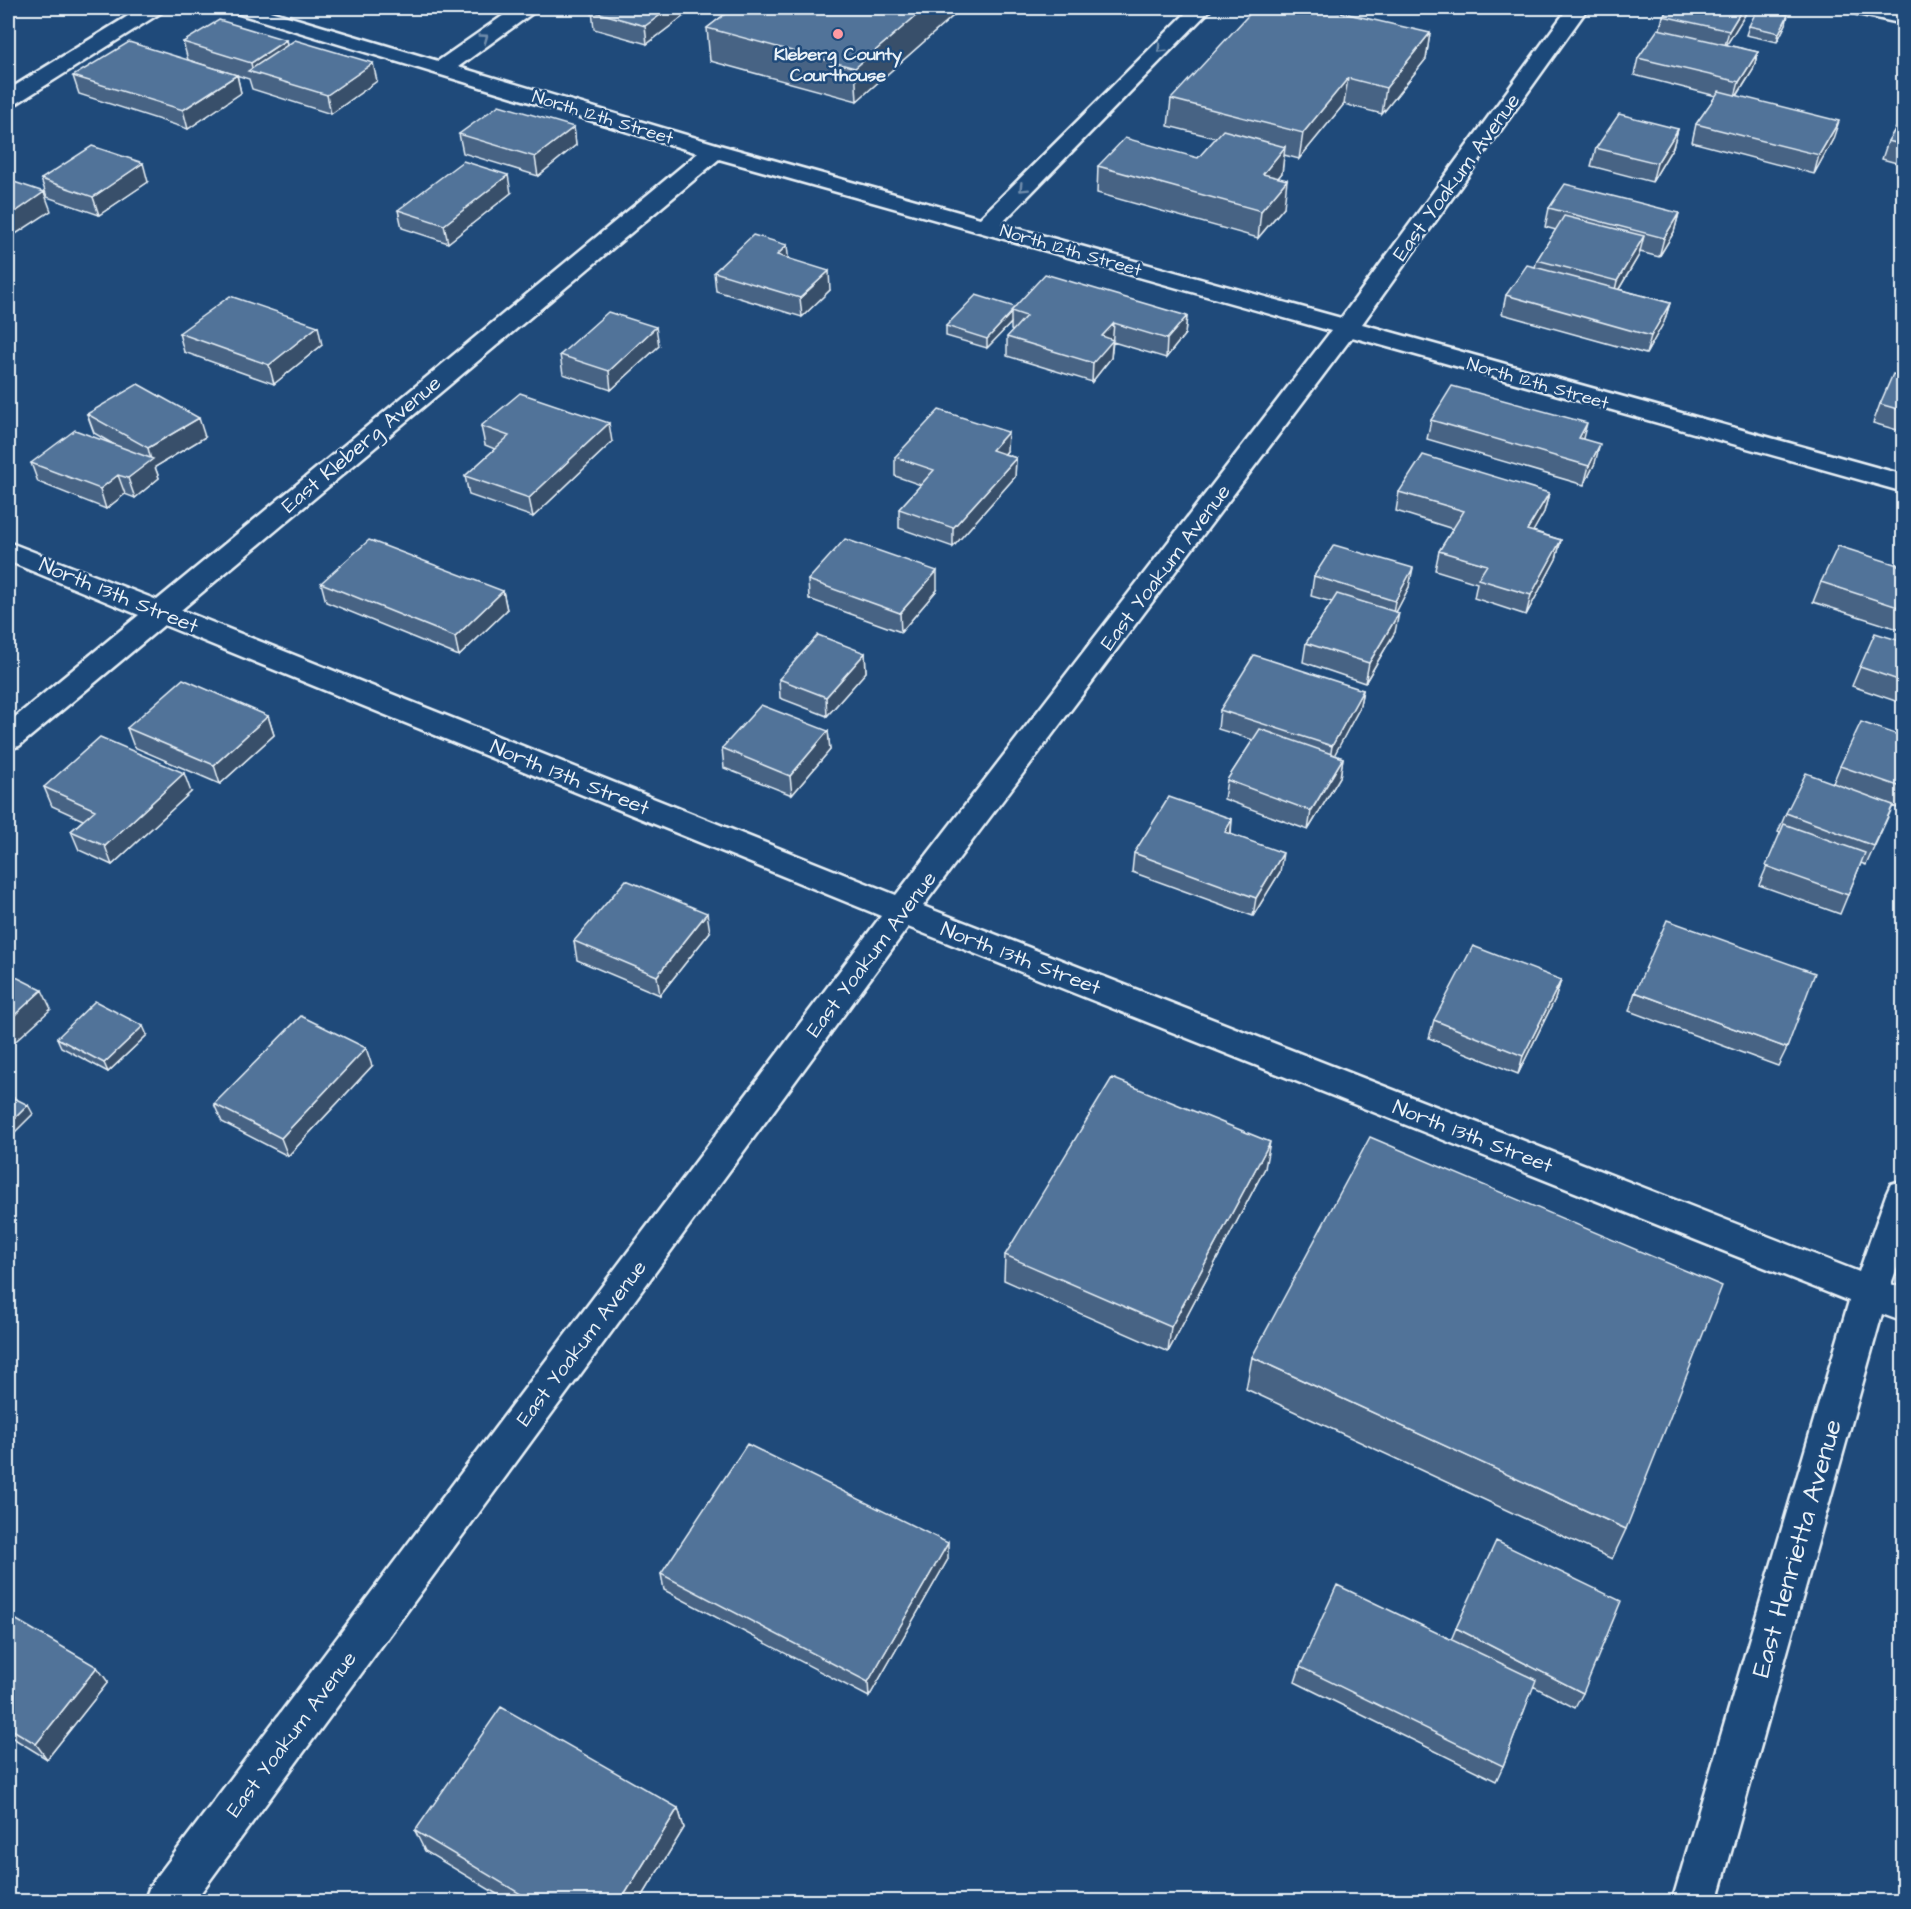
<svg xmlns="http://www.w3.org/2000/svg" width="1911" height="1909" viewBox="0 0 1911 1909" font-family="'Architects Daughter',sans-serif">
	<style>
		.lines { fill: none; stroke-linecap: round; stroke-linejoin: round }
		.minor-casing { stroke: #e8f1f8; stroke-width: 5 }
		.major-casing { stroke: #e8f1f8; stroke-width: 5 }
		.minor { fill: #1f4a7a; fill-rule: evenodd }
		.major { fill: #1f4a7a; fill-rule: evenodd }
		.wall { fill: #466384; stroke: #e8f1f8; stroke-width: 1.5 }
		.shaded-wall { fill: #39506b; stroke: #e8f1f8; stroke-width: 1.5 }
		.building { fill: #517399; stroke: #e8f1f8; stroke-width: 1.5 }
		.oneway { stroke: #6f8dac }
		.poi-dot { fill: #ff9aa2; stroke: #1f4a7a; stroke-width: 2 }
		.labels { text-anchor: middle; stroke-width: 5; stroke-linejoin: round; paint-order: stroke }
		.far-poi-label { font-size: 18px; font-weight: bold; fill: #e8f1f8; stroke: #1f4a7a }
		.far-street-label { font-size: 18px; fill: #e8f1f8; stroke: #1f4a7a }
		.street-label { font-size: 21px; fill: #e8f1f8; stroke: #1f4a7a }
		.near-street-label { font-size: 26px; fill: #e8f1f8; stroke: #1f4a7a }
	</style>
	<rect width="100%" height="100%" fill="#1f4a7a"/>
	<filter id="ink" filterUnits="userSpaceOnUse"><feTurbulence type="fractalNoise" baseFrequency=".0167" numOctaves="2"/><feDisplacementMap in="SourceGraphic" scale="12" xChannelSelector="R" yChannelSelector="G"/><feConvolveMatrix kernelMatrix="1 2 1 2 8 2 1 2 1" color-interpolation-filters="sRGB"/></filter>
	<g filter="url(#ink)">
		<g class="lines">
			<defs>
				<path id="minor" d="M230,8H260L438,61L514,8H537L534,12L458,67L723,146L980,218L1191,8H1212L1001,224L1341,318L1568,8H1588L1362,324L1904,475V492L1352,337L923,906L1859,1272L1886,1195L1891,1184L1904,1180V1249L1891,1284L1904,1289V1322L1882,1314L1717,1902H1672L1849,1301L908,927L194,1902H144L150,1886L881,916L164,625L19,746L8,749V723L139,615L8,561V542L157,600L698,153L233,12ZM719,159L1331,331L896,895L181,610Z
					M1845,8H1883L1904,12V24L1848,12Z"/>
				<path id="major" d="M141,8H165L162,12L16,104L8,105V90Z"/>
			</defs>
			<!-- minor casing -->
			<use href="#minor" class="minor-casing"/>
			<!-- major casing -->
			<use href="#major" class="major-casing"/>
			<!-- minor -->
			<use href="#minor" class="minor"/>
			<!-- major -->
			<use href="#major" class="major"/>
		</g>
		<!-- wall -->
		<path class="wall" d="M694,8L647,44L594,29L592,11Z
			M733,8H962L857,101L710,61L707,28Z
			M1669,8H1747L1745,15L1726,45L1758,52L1753,70L1737,96L1833,139L1814,174L1692,142L1696,124L1716,96L1634,75L1638,58L1660,29L1663,16Z
			M1786,24L1777,42L1746,35L1749,26Z
			M1430,33L1426,59L1382,114L1344,104L1299,159L1284,155L1282,173L1278,178L1284,207L1258,238L1097,193L1098,166L1198,158L1216,138L1168,126L1171,99Z
			M286,40L287,45L377,81L331,114L252,89L249,79L188,60L183,42Z
			M237,75L241,93L188,129L79,94L73,76Z
			M1904,115V165L1882,159L1888,141Z
			M574,127L576,145L538,176L463,153L459,134Z
			M1678,129L1673,147L1652,182L1591,166L1596,148Z
			M41,179L148,182L99,215L47,197Z
			M511,193L448,243L402,228L398,210Z
			M1549,208L1679,213L1674,232L1659,257L1640,252L1639,255L1619,289L1670,303L1664,322L1646,354L1502,314L1506,295L1535,267L1537,260L1556,230L1545,227Z
			M788,259L830,290L802,317L716,291L714,272Z
			M1015,307L1187,316L1185,334L1166,358L1113,342L1111,358L1092,382L1007,356V337L1013,331L1011,330V323L987,348L946,336V326Z
			M179,333L322,345L274,384L184,352Z
			M659,346L611,390L563,374L560,355Z
			M1904,377V432L1873,423L1880,404Z
			M87,414L205,437L155,467L159,478L135,498L125,494L106,509L38,482L31,463L113,444L94,433Z
			M1431,420L1583,439L1595,463L1584,485L1427,439Z
			M481,426L612,442L533,517L469,495L465,476L495,449L485,445Z
			M1007,451L1005,454L1016,458L1015,477L953,547L899,528V509L921,485L895,476V457Z
			M1399,492L1549,493L1544,512L1533,531L1561,540L1556,559L1526,615L1474,598L1477,583L1435,570L1439,551L1453,529L1396,511Z
			M1904,567V631L1813,602L1821,582Z
			M1314,576L1409,587L1396,612L1395,632L1365,683L1303,662L1306,643L1332,602L1311,596Z
			M808,580L937,590L901,632L809,599Z
			M321,583L503,591L507,610L459,656L326,602Z
			M1904,642V704L1852,686L1860,667Z
			M865,653L866,672L827,716L780,698L779,679Z
			M1363,690L1359,709L1334,755L1343,758L1340,777L1308,830L1224,799L1227,780L1253,740L1218,729L1220,710Z
			M268,716L274,735L220,784L134,747L127,728Z
			M828,731L830,750L792,795L724,768L722,748Z
			M1904,737V806L1902,810L1893,806L1866,865L1861,863L1840,914L1759,885L1781,833L1778,832L1786,813L1833,783L1840,766Z
			M44,787L191,792L112,865L79,850L71,831L83,820L52,806Z
			M1232,819L1231,834L1280,872L1253,916L1132,872L1134,853Z
			M710,932L660,995L577,960L574,941Z
			M1561,980L1555,999L1518,1074L1429,1038L1434,1020Z
			M1635,992L1787,1048L1778,1066L1629,1011Z
			M147,1035L108,1072L61,1047L57,1038Z
			M372,1066L288,1156L222,1122L214,1104Z
			M1265,1168L1168,1352L1004,1280L1005,1255Z
			M1252,1357L1626,1529L1612,1559L1246,1389Z
			M948,1559L869,1697L664,1590L661,1574Z
			M8,1615L108,1682L47,1759L8,1735Z
			M1456,1628L1583,1693L1575,1708L1533,1686L1503,1766L1496,1781L1295,1682L1300,1667L1451,1640Z
			M678,1808L684,1828L639,1902H510L425,1851L415,1831Z"/>
		<!-- shaded-wall -->
		<path class="shaded-wall" d="M670,8H694L647,44L645,26Z
			M925,8H962L857,101L855,68Z
			M1743,8H1747L1745,15L1724,49L1729,31Z
			M1788,15L1786,24L1777,42L1779,33Z
			M1430,33L1426,59L1382,114L1386,88Z
			M286,40L290,58L253,73L251,63Z
			M1758,52L1753,70L1734,100L1739,82Z
			M373,63L377,81L331,114L327,95Z
			M237,75L241,93L188,129L183,110Z
			M1348,78L1344,104L1299,159L1303,133Z
			M1839,121L1833,139L1814,174L1819,155Z
			M574,127L576,145L538,176L535,157Z
			M1678,129L1673,147L1652,182L1657,163Z
			M1285,147L1282,173L1260,200L1263,174Z
			M143,163L148,182L99,215L93,197Z
			M508,175L511,193L448,243L444,225Z
			M1287,180L1284,207L1258,238L1261,211Z
			M44,192L51,211L8,239V217Z
			M1679,213L1674,232L1659,257L1664,238Z
			M1644,236L1639,255L1613,299L1617,281Z
			M787,245L789,264L777,255Z
			M829,271L830,290L802,317L800,298Z
			M1670,303L1664,322L1646,354L1651,336Z
			M1011,313V323L987,348V339Z
			M1187,316L1185,334L1166,358L1167,339Z
			M1114,323L1111,358L1092,382L1093,363L1102,336Z
			M318,326L322,345L274,384L269,365Z
			M656,327L659,346L611,390L609,371Z
			M199,418L205,437L155,467L159,478L135,498L128,478L151,460L148,448Z
			M609,423L612,442L533,517L529,498Z
			M1587,423L1582,442L1579,438Z
			M1008,432L1007,451L992,469V450Z
			M1600,444L1595,463L1584,485L1589,466Z
			M1016,458L1015,477L953,547V528Z
			M118,475L125,494L106,509L100,489Z
			M1549,493L1544,512L1523,549L1527,530Z
			M1561,540L1556,559L1526,615L1531,595Z
			M1413,568L1409,587L1392,620L1395,601Z
			M937,571V590L901,632L900,613Z
			M503,591L507,610L459,656L455,637Z
			M1399,613L1395,632L1365,683L1369,663Z
			M865,653L866,672L827,716L826,697Z
			M1363,690L1359,709L1329,765L1332,746Z
			M268,716L274,735L220,784L214,765Z
			M828,731L830,750L792,795L790,776Z
			M1343,758L1340,777L1308,830L1311,811Z
			M184,773L191,792L112,865L105,846Z
			M1232,819L1230,838L1225,832Z
			M1283,853L1280,872L1253,916L1256,898Z
			M707,913L710,932L660,995L657,976Z
			M1561,980L1555,999L1518,1074L1523,1056Z
			M42,990L51,1009L8,1048V1021Z
			M143,1026L147,1035L108,1072L104,1063Z
			M366,1048L372,1066L288,1156L281,1138Z
			M28,1105L33,1114L8,1139V1125Z
			M1270,1142L1265,1168L1168,1352L1171,1327Z
			M948,1543V1559L869,1697L868,1682Z
			M97,1667L108,1682L47,1759L36,1744Z
			M678,1808L684,1828L639,1902H620Z"/>
		<!-- building -->
		<path class="building" d="M597,8H670L645,26L592,11Z
			M733,8H925L855,68L707,28Z
			M1255,8H1322L1430,33L1386,88L1348,78L1303,133L1171,99Z
			M1669,8H1743L1729,31L1663,16Z
			M1758,8L1788,15L1779,33L1749,26Z
			M219,20L286,40L251,63L183,42Z
			M1658,29L1758,52L1739,82L1638,58Z
			M295,40L373,63L327,95L248,71Z
			M129,42L237,75L183,110L73,76Z
			M1719,91L1839,121L1819,155L1696,124Z
			M499,105L574,127L535,157L459,134Z
			M1619,114L1678,129L1657,163L1596,148Z
			M1904,115V145L1888,141Z
			M1223,130L1285,147L1263,174L1287,180L1261,211L1098,166L1125,138L1198,158Z
			M92,146L143,163L93,197L41,179Z
			M463,161L508,175L444,225L398,210Z
			M8,180L44,192L8,217Z
			M1565,184L1679,213L1664,238L1549,208Z
			M1564,216L1644,236L1617,281L1537,260Z
			M753,235L787,245L777,255L829,271L800,298L714,272Z
			M1527,265L1670,303L1651,336L1506,295Z
			M1045,274L1187,316L1167,339L1114,323L1102,336L1113,340L1093,363L1007,337L1026,316L1011,311Z
			M976,295L1015,307L1011,311V313L987,339L946,326Z
			M230,296L318,326L269,365L179,333Z
			M608,312L656,327L609,371L560,355Z
			M1893,374L1904,377V411L1880,404Z
			M138,384L199,418L148,448L87,414Z
			M1452,386L1587,423L1579,438L1600,444L1589,466L1431,420Z
			M520,393L609,423L529,498L465,476L509,436L481,426Z
			M939,410L1008,432L992,450L1016,458L953,528L899,509L934,470L895,457Z
			M75,430L153,459L128,478L118,475L100,489L31,463Z
			M1423,455L1549,493L1527,530L1561,540L1531,595L1478,579L1487,565L1439,551L1464,511L1399,492Z
			M845,539L937,571L900,613L808,580Z
			M369,540L503,591L455,637L321,583Z
			M1334,545L1413,568L1395,601L1314,576Z
			M1838,546L1904,567V609L1821,582Z
			M1337,594L1399,613L1369,663L1306,643Z
			M1875,633L1904,642V682L1860,667Z
			M818,635L865,653L826,697L779,679Z
			M1254,655L1363,690L1332,746L1220,710Z
			M183,679L268,716L214,765L127,728Z
			M761,705L828,731L790,776L722,748Z
			M1861,722L1904,737V788L1840,766Z
			M1260,729L1343,758L1311,811L1227,780Z
			M100,737L184,773L105,846L71,831L95,810L44,787Z
			M1806,773L1893,805L1874,846L1786,813Z
			M1169,797L1232,819L1225,832L1283,853L1256,898L1134,853Z
			M1784,824L1865,853L1848,895L1766,866Z
			M626,880L707,913L657,976L574,941Z
			M1667,920L1815,973L1787,1048L1635,992Z
			M1473,946L1561,980L1523,1056L1434,1020Z
			M8,973L42,990L8,1021Z
			M95,1001L143,1026L104,1063L57,1038Z
			M301,1016L366,1048L281,1138L214,1104Z
			M1112,1078L1270,1142L1171,1327L1005,1255Z
			M8,1095L28,1105L8,1125Z
			M1370,1137L1722,1286L1626,1529L1252,1357Z
			M747,1444L948,1543L868,1682L661,1574Z
			M1496,1541L1621,1601L1583,1693L1456,1628Z
			M1337,1585L1536,1680L1503,1766L1300,1667Z
			M8,1615L97,1667L36,1744L8,1727Z
			M501,1707L678,1808L620,1902H534L415,1831Z"/>
		<!-- one-way arrows -->
		<defs><path id="oneway-chevron" d="M-2-3.5L2.5 0L-2 3.5" fill="none" stroke-width="1.6" stroke-linecap="round" stroke-linejoin="round" transform="scale(1.5)"/></defs>
		<g class="oneway">
			<use href="#oneway-chevron" transform="translate(484 38) rotate(-36)"/>
			<use href="#oneway-chevron" transform="translate(1161 49) rotate(135)"/>
			<use href="#oneway-chevron" transform="translate(1023 188) rotate(135)"/>
		</g>
	</g>
	<!-- markers -->
	<circle class="poi-dot" cx="838" cy="34" r="6"/>
	<g class="labels">
		<!-- far-poi labels -->
		<g class="far-poi-label">
			<text x="838" y="60">Kleberg County<tspan x="838" dy="21">Courthouse</tspan></text>
		</g>
		<!-- far-street labels -->
		<g class="far-street-label">
			<text transform="translate(603 117) rotate(17)" y="6">North 12th Street</text>
			<text transform="translate(1071 250) rotate(16)" y="6">North 12th Street</text>
			<text transform="translate(1538 383) rotate(16)" y="6">North 12th Street</text>
		</g>
		<!-- street labels -->
		<g class="street-label">
			<text transform="translate(1456 177) rotate(-54)" y="7">East Yoakum Avenue</text>
			<text transform="translate(361 444) rotate(-40)" y="7">East Kleberg Avenue</text>
			<text transform="translate(1165 567) rotate(-53)" y="7">East Yoakum Avenue</text>
			<text transform="translate(119 595) rotate(22)" y="7">North 13th Street</text>
			<text transform="translate(570 777) rotate(22)" y="7">North 13th Street</text>
			<text transform="translate(871 954) rotate(-53)" y="7">East Yoakum Avenue</text>
			<text transform="translate(1021 958) rotate(21)" y="7">North 13th Street</text>
			<text transform="translate(1473 1136) rotate(21)" y="7">North 13th Street</text>
			<text transform="translate(581 1343) rotate(-53)" y="7">East Yoakum Avenue</text>
			<text transform="translate(291 1734) rotate(-53)" y="7">East Yoakum Avenue</text>
		</g>
		<!-- near-street labels -->
		<g class="near-street-label">
			<text transform="translate(1796 1548) rotate(-74)" y="9">East Henrietta Avenue</text>
		</g>
	</g>
	<!-- margin -->
	<rect width="1911" height="1909" fill="none" stroke="#1f4a7a" stroke-width="30"/>
	<rect x="15" y="15" width="1881" height="1879" fill="none" stroke="#e8f1f8" stroke-width="2" filter="url(#ink)"/>
</svg>
